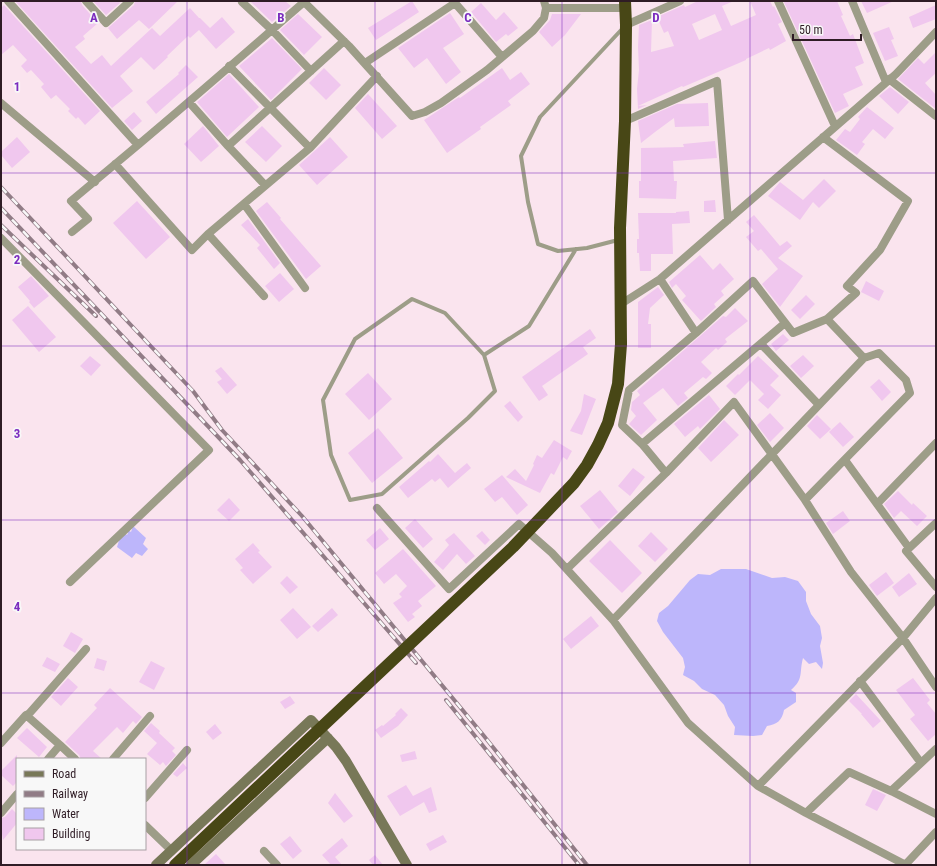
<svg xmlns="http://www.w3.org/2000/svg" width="937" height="866" viewBox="0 0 937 866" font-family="'Roboto Condensed',sans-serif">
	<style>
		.water { fill: #bdb6fb }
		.building { fill: #f0c7ee; fill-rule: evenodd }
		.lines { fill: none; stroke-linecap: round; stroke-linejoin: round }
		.lane { stroke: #9d9d88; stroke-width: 4 }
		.street { stroke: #9d9d88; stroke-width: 8 }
		.secondary { stroke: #787858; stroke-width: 10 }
		.highway { stroke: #484716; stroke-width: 12 }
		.rail-casing { stroke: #917c86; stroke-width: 4 }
		.rail { stroke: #f8f8f8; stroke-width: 2.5; stroke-dasharray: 8; stroke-linecap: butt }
		.highway-bridge { stroke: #484716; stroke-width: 12 }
		.grid { fill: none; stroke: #7b2cbf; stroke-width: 1; stroke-opacity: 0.55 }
		.grid-label { font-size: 13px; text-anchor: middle; font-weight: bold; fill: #7b2cbf; stroke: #f8f8f8; stroke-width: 3.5; stroke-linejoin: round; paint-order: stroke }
	</style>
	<rect width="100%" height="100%" fill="#fae4ee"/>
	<!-- water -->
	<path class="water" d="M133,526L146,538L143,544L148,549L142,556L136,553L132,558L117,547L122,531L127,535L128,533L124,530L125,528L131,532Z
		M721,569H746L772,578L785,577L798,581L806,592V601L811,614L820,626L822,638L820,646L823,663L822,669L816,662L809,664L803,658C799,673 804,679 791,690L796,693V702L784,710C782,721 777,724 767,726L762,735L753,736L734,735L735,727L728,716L724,705L715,695L702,689L694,681L683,675L685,667L683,658L663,632L657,621L659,613L668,606L690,580L698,574L710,575Z"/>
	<!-- building -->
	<path class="building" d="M15,1H81L82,5L98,23L83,36L85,39L75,47L91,64L102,55L111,66L152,28L160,36L190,8L199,18H200L210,28L222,17L235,32L216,49L199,30L190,38L188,36L167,56L168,57L154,70L141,57L120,76L133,91L112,108Z
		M93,1H119L120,3L106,15Z
		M135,1H178L149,29L139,20L117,39L108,28L134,5Z
		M250,1H285L291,6L272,22Z
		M412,1L419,12L376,40L368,28Z
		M698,1H734L722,6L731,26L756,15L750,1H770L773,7L774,6L782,22L778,24L786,41L770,50L769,48L746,59V60L683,87L682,86L638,106L647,105L638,109L637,89L639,70L638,47L639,25L652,20L651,52L674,46L668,31L664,33L657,17L684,5L685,7ZM715,14L722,30L699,40L692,24Z
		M786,1H837L843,15L841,16L850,36L853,34L864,63L855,67L863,85L843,94L849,106L835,113L784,2Z
		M861,1H894L867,13Z
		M481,3L496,20L504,12L518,28L508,36L506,34L496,42L471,12Z
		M4,5L100,111L85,125L78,117L76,119L68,111L70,109L56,95L51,99L41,87L44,84L31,70L27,73L21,66L27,60L13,45L1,55V8Z
		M936,5V19L913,28L909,17Z
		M450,13L464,34L443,48L461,72L446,84L427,58L414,68L398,48Z
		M298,14L322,37L304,55L280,30Z
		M552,14H581L565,35L552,47L539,32L550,20Z
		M889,27L894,39L891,40L898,56L885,61L873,33Z
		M272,38L302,69L271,100L239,66Z
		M936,52V73L925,83L936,95V109L898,79L918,58L924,64Z
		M186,65L198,77L156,114L146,102L179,74L178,73Z
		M324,68L341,85L326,100L309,83Z
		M502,68L510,80L521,72L530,84L508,101L511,105L480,127L481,129L447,153L424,120L459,97L460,98Z
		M229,74L259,107L227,137L197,102Z
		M890,87L909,102L898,114L879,96Z
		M368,94L397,126L382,139L355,108Z
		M708,103L709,126L675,127L674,118L655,132L641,143L638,121L677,104Z
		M867,107L894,128L885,139L873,129L862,142L865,144L857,155L836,140L845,129L850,132L860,119L858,117Z
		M134,112L142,121L132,130L124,121Z
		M203,126L219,146L201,162L184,144Z
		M262,126L282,146L266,162L245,142Z
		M17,137L30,152L12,168L1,155V152Z
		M330,137L348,157L317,185L299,165Z
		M715,141L717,158L673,161L674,181H677L676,199L639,198V181H641V148L684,147L683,144Z
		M824,179L836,191L819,208L813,202L800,220L768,196L780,182L803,200Z
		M715,200L716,212H704V201Z
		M137,201L170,237L146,259L113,223Z
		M267,202L281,218L280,219L321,266L306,279L256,211Z
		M689,211L690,223L672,224L673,254H651V271H640L639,253H637V239H639L638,213H676V212Z
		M754,215L780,246L787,241L792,246L778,258L803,276L780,307L762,284L778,269L761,249L758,251L746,237L754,231L746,222Z
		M248,219L280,263L274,269L257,248L260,245L241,225Z
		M700,255L713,270L720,263L734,279L721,291L724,295L714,304L716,307L701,321L682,300L686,296L676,284L672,288L669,282Z
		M280,273L294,289L279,302L265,286Z
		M31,276L49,296L34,308L29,302L30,301L18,287Z
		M866,281L884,291L879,301L861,292Z
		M658,287L664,295L650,308L648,324H651V348H638V302Z
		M806,295L815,304L800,319L791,310Z
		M28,306L56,337L39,352L12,320Z
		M735,308L748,321L725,339L727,342L718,350L716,348L701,362L712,373L706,379L703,377L684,393L688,398L678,406L663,388L643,403L657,420L641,435L629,424L636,416L631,410L632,402L640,395L637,391L723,316L726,317Z
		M590,329L596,338L583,347L588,354L542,386L548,395L539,401L522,377Z
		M783,334L789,340L776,351L771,344Z
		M803,355L814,366L801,378L790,366Z
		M90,356L101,365L91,376L80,366Z
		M758,356L779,376L770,385L781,395L768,409L758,400L764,394L750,380L735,395L726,386L738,374L739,375Z
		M221,367L237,385L227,394L217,382L222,379L215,371Z
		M368,373L392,399L369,420L345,394Z
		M879,379L891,392L882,401L870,387Z
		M584,394L596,399L582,435L570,431L581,411Z
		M709,395L720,409L700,429L698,426L685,437L674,424Z
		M510,401L523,417L518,422L504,406Z
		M770,413L784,428L770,442L757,425Z
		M817,415L831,429L820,439L807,426Z
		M724,420L739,435L711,462L698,448Z
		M840,422L854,437L843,447L829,432Z
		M378,428L403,458L372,483L348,453Z
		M554,440L572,451L567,460L563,457L554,475L551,473L540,493L506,477L515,469L526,481L534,465L533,464L537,455L542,458Z
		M438,454L455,473L467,463L471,468L448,488L440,478L435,482L432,479L408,498L399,487L429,461L430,462Z
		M633,468L645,477L630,496L618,486Z
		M502,475L528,505L517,515L502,497L495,502L484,489Z
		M600,490L618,512L599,529L580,506Z
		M898,491L912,505L913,503L927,516L917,526L901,511L894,518L884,504Z
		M229,498L240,510L229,521L217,510Z
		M843,511L850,521L833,534L826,523Z
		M415,519L433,539L423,548L405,528Z
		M380,528L389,539L375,550L366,540Z
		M482,531L490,540L485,545L476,536Z
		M651,532L668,549L655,562L638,546Z
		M454,533L475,556L466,564L457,554L443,570L434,562L449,545L445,540Z
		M610,540L642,573L622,593L589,561Z
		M253,543L260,551L258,552L272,567L253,584L240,570L243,568L235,559Z
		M403,549L436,586L418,601L422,606L412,614L415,617L408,622L393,603L402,597L399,594L407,586L396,574L384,584L375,573Z
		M886,572L894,583L877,596L869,585Z
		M909,573L917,584L899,597L892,587Z
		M287,576L298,587L290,594L280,583Z
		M293,608L311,627L297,639L280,620Z
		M332,608L338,615L318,632L312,626Z
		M591,616L599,626L571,649L563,639Z
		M71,632L83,639L75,653L63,646Z
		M47,657L60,664L55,672L42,666Z
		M97,658L107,661L104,671L94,668Z
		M151,661L165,668L154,690L139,682Z
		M68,678L78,687L61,706L51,697Z
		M913,678L930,700L927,703L936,714V734L928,741L910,719L915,715L896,690Z
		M110,688L142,717L136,724L133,721L123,733L117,727L93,751L102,759H81L79,755L65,742L97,708L94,705Z
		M856,694L881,721L873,728L861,714H862L849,701Z
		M290,696L295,703L285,709L280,702Z
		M401,708L408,715L398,726L381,738L375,730L382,725L383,726L396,715L395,714Z
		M151,723L160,731L159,733L175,748L172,751L176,755L166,766L163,762L160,765L147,754L157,743L144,731Z
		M215,724L222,733L213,740L206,732Z
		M27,728L47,747L39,757L17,738Z
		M415,751L417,759L402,762L400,755Z
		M17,755V782L13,786L1,775V771Z
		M183,763L187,768L177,777L173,774Z
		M406,785L413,796L431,787L437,810L429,813L424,802L400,816L387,796Z
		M873,789L886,795L877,811L865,805Z
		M335,793L353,816L344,823L328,803Z
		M12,809L17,814V823L3,840L2,834L1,835V818L5,817Z
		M443,835L447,842L430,851L426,844Z
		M290,836L302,851L293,859L280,844Z
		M342,838L348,846L335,857L342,865H331L322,855Z
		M216,854L226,865H204Z
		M375,855L383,865H373L369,860Z"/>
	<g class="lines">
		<!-- lane -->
		<path class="lane" d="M618,240L587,248L558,251L538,244L528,202L521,156L540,117L623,28
			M484,355L495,391L468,418L382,494L350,500L331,455L323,400L355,339L412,299L445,313L484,355L529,326L576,249"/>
		<!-- street -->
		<path class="street" d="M8,1L138,145C194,98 249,50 304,2
			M86,1L106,23L130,1
			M303,1L349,46L412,116L425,112L441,103L487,70L533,31L544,18L546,8L544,1
			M778,1L835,126
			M852,1L886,82
			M242,2L272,30L311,71
			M546,8H625
			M626,25L680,1
			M365,63L455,3L502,57
			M229,66L310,148
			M889,79L936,116
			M189,102L228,146L344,41
			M1,103L95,182
			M625,121L717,81L728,220
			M228,146L265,185
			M115,164L192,250L208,234L310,148L377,76
			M244,204L305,288
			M72,232L88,219L71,201L138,145
			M208,234L264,296
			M1,238L209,450L70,582
			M660,279L696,333L753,281L793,333L827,319L856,293L847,286L880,250L908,201L823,137
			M621,304L660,279L896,74L936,32
			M696,333L629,390L622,425L642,444L785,323
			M761,344L819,405
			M642,444L666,473L734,402L805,500L851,572L903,638L936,687
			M845,460L909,548
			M805,500L910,393L906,380L879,353L864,358
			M877,504L936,443
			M377,508L449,589L519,524L552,553L613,620L688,723L758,786L806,813L906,865
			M936,523L906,551L936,587
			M568,568L666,473
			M613,620L864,358L827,319
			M860,681L921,763
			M27,716L86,649
			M1,743L26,715L60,745L48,759
			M60,745L75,759
			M936,749L891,791L936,814
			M113,759L150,716
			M758,786L903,638L936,598
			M145,798L187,750
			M1,813L17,794
			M806,813L849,772L891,791
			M145,825L171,850
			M264,851L277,865
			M905,865L936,832"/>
		<!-- secondary -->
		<path class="secondary" d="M156,865L311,720L336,747L346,761L407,865
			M191,865L328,738"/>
		<!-- highway -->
		<path class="highway" d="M621,344L620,228L625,121L626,25L625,1"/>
		<defs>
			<path id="rail" d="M1,187L193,391L222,430L302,516L484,736L587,865
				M1,208L240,460L416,663
				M1,225L96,316
				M446,700L579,865"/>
		</defs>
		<!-- rail casing -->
		<use href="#rail" class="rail-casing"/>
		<!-- rail -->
		<use href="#rail" class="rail"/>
		<!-- highway-bridge -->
		<path class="highway-bridge" d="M175,865L513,547L574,483L587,465L598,445L608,423L618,384L621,344"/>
	</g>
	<!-- grid -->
	<path class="grid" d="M187,1V865M375,1V865M562,1V865M750,1V865M1,173H936M1,346H936M1,520H936M1,693H936"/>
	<g class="grid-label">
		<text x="94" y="22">A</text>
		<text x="281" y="22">B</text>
		<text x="468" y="22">C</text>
		<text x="656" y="22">D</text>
		<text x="17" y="91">1</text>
		<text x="17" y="264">2</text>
		<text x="17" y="438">3</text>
		<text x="17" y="611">4</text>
	</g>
	<!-- border -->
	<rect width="937" height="866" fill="none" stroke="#2f1c25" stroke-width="4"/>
	<!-- legend -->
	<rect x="16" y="758" width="130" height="92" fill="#f8f8f8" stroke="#a8a0a4"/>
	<rect x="24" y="771" width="20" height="6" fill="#787858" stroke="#a8a0a4"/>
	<text x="52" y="778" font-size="12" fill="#2f1c25">Road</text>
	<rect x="24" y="791" width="20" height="6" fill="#917c86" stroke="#a8a0a4"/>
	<text x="52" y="798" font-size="12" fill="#2f1c25">Railway</text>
	<rect x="24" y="808" width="20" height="12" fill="#bdb6fb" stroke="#a8a0a4"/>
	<text x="52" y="818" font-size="12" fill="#2f1c25">Water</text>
	<rect x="24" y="828" width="20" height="12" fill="#f0c7ee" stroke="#a8a0a4"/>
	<text x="52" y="838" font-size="12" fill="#2f1c25">Building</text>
	<!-- scale -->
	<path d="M793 34v6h68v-6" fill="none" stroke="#2f1c25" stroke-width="2"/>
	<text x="799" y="34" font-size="12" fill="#2f1c25" stroke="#f8f8f8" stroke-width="3" paint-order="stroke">50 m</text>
</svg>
